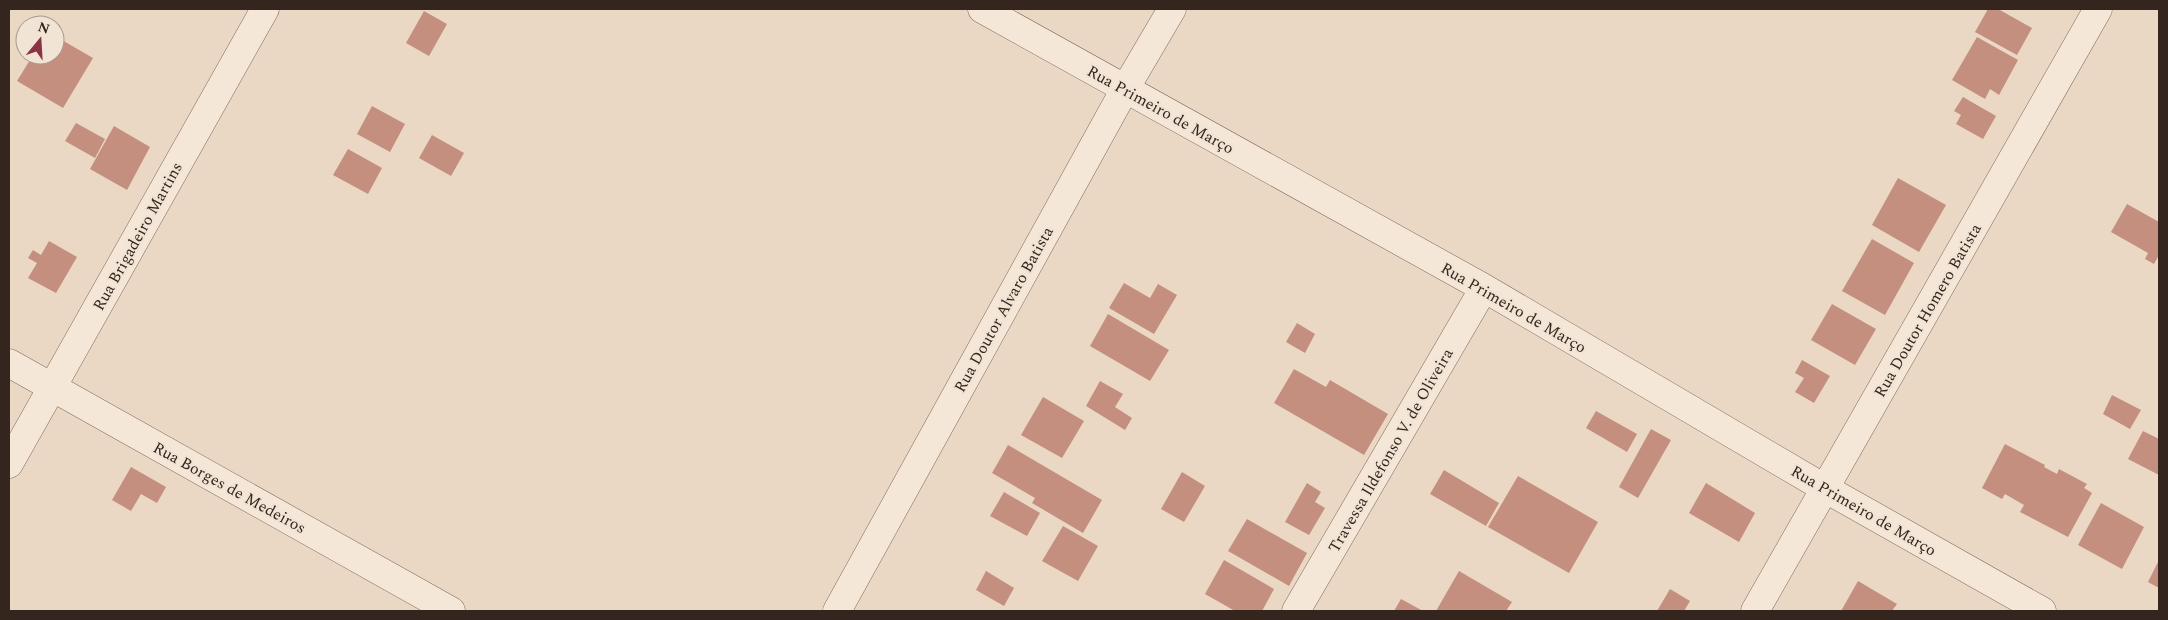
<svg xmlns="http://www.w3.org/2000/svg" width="2168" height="620" viewBox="0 0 2168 620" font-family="Spectral,serif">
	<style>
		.building { fill: #c48f7e }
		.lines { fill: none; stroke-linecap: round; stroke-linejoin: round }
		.minor-casing { stroke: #836a5d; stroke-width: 29 }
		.minor { stroke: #f5e7d7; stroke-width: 28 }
		.labels { text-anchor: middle; stroke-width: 4.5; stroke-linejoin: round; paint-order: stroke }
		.street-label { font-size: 16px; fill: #34261f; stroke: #f2e4d4 }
	</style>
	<rect width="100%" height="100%" fill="#ead8c5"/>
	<!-- building -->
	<path class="building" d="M1988,9H1998L2032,28L2017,55L1975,32Z
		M424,11L447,24L429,56L406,43Z
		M55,36L93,58L63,108L17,81L33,55H55Z
		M1977,37L2018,60L1999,95L1990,89L1985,99L1952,80Z
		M1963,97L1996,116L1983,139L1956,124L1961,115L1954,111Z
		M372,106L405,124L390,152L357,134Z
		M76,123L105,139L95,158L65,141Z
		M114,126L150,147L127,190L90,169Z
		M432,135L464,153L451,176L419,158Z
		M348,149L382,168L368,194L333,175Z
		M1898,178L1946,205L1919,252L1872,225Z
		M2127,204L2159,222V255L2154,264L2145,259L2148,253L2111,232Z
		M1872,239L1914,263L1885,315L1842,291Z
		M49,241L77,257L56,293L28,278L37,263L28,258L33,250L41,255Z
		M1124,283L1150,298L1158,284L1177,295L1154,334L1109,308Z
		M1832,304L1876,329L1855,365L1811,340Z
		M1108,314L1169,350L1150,381L1090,346Z
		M1297,323L1315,334L1305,353L1286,342Z
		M1802,360L1830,376L1814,403L1795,392L1804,378L1795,373Z
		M1294,369L1326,387L1330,380L1388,414L1364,455L1274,403Z
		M1100,381L1123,394L1115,407L1132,418L1125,430L1086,406Z
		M2112,395L2141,410L2130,429L2103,414Z
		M1043,397L1084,421L1062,458L1021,435Z
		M1596,411L1637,434L1627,452L1586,428Z
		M1651,429L1671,440L1638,498L1619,487Z
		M2143,431L2159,439V475L2128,459Z
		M2005,444L2045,465L2044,467L2057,474L2059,469L2087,484L2084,488L2092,493L2068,537L2020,512L2024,505L2005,494L2002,499L1982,488Z
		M1008,445L1102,500L1083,533L1032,503L1035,498L992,473Z
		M131,467L166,487L157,503L141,494L131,511L112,500Z
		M1444,470L1499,503L1486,526L1430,494Z
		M1182,472L1205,486L1184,522L1161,509Z
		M1518,476L1598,522L1569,573L1488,527Z
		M1307,483L1321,492L1315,502L1325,508L1309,535L1285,522Z
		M1706,483L1755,513L1739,542L1689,513Z
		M1004,492L1040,513L1027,536L990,516Z
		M2101,503L2144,527L2122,569L2078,545Z
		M1247,519L1307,553L1289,586L1228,551Z
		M1063,526L1098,546L1078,581L1042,561Z
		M1224,560L1274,589L1262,611H1235L1205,594Z
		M2159,560V588L2148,582Z
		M986,571L1014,588L1004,606L976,590Z
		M1459,571L1512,602L1506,611H1436Z
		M1858,581L1897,604L1892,611H1841Z
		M1670,589L1690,601L1684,611H1657Z
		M1401,599L1423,611H1394Z"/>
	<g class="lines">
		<defs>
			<path id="minor" d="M982,9L1484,288L1826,489L2042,611
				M9,363L451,611
				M9,464L265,9
				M837,611L1125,89L1172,9
				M1296,611L1484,288
				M1755,611L2098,9"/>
		</defs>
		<!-- minor casing -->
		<use href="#minor" class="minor-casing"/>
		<!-- minor -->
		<use href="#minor" class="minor"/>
	</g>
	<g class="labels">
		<!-- street labels -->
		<g class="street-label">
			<text transform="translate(1161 109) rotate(29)" y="6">Rua Primeiro de Março</text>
			<text transform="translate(137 236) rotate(-61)" y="6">Rua Brigadeiro Martins</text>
			<text transform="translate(1514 307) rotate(30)" y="6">Rua Primeiro de Março</text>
			<text transform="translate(1003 309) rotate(-61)" y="6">Rua Doutor Alvaro Batista</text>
			<text transform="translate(1927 310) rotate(-60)" y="6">Rua Doutor Homero Batista</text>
			<text transform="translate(1390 450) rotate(-60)" y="6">Travessa Ildefonso V. de Oliveira</text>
			<text transform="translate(230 487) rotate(29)" y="6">Rua Borges de Medeiros</text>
			<text transform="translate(1864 510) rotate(30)" y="6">Rua Primeiro de Março</text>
		</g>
	</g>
	<!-- border -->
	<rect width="2168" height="620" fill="none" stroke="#34261f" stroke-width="20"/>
	<!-- north arrow -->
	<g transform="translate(40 40) rotate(18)"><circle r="24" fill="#f2e4d4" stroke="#a6988c"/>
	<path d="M0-4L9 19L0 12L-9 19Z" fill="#8c3343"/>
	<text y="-8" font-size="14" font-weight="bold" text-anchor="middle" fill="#34261f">N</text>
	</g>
</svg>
